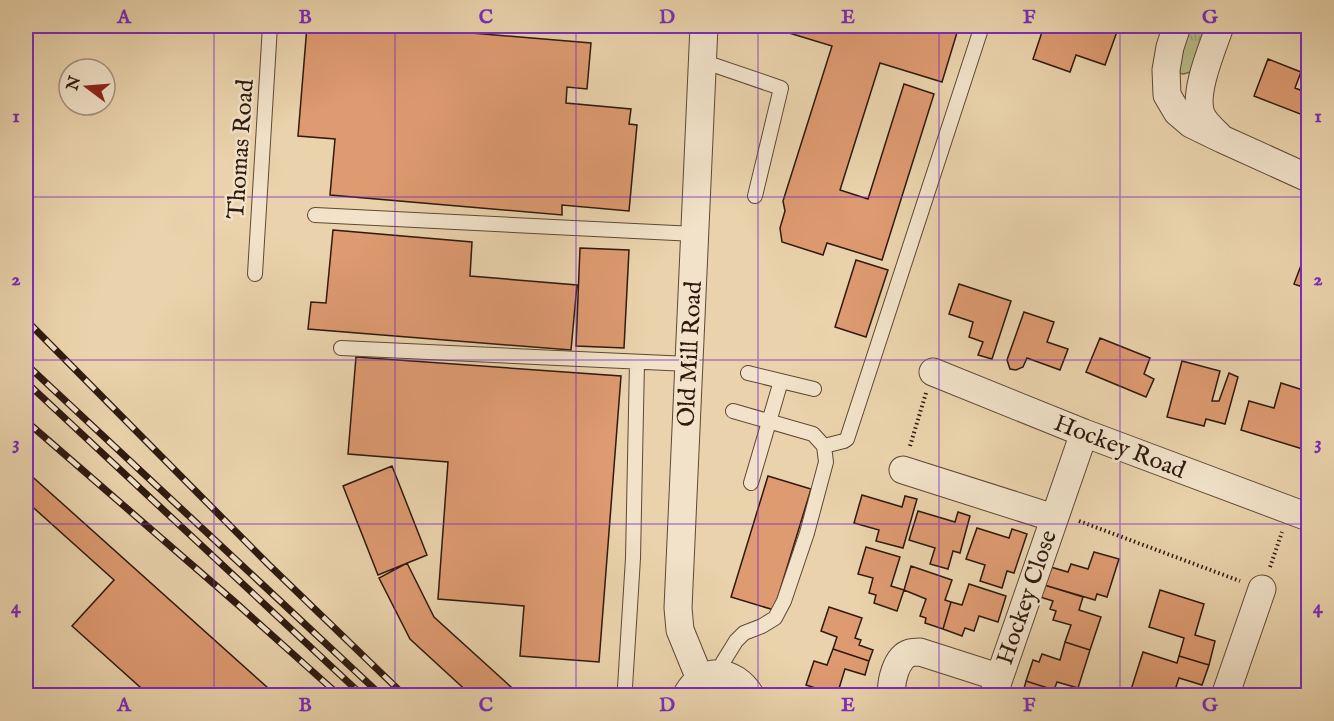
<svg xmlns="http://www.w3.org/2000/svg" width="1334" height="721" viewBox="0 0 1334 721" font-family="'IM FELL English',serif">
	<style>
		.grass { fill: url(#grass-tufts); stroke: #736a4c; stroke-width: 1.5 }
		.building { fill: #de9a71; stroke: #2f190f; stroke-width: 1.5 }
		.lines { fill: none; stroke-linecap: round; stroke-linejoin: round }
		.lane-casing { stroke: #5e4836; stroke-width: 16 }
		.street-casing { stroke: #5e4836; stroke-width: 29 }
		.path { stroke: #2f190f; stroke-width: 4; stroke-dasharray: 1.5 3; stroke-linecap: butt }
		.lane { stroke: #f1e2c9; stroke-width: 14 }
		.street { stroke: #f1e2c9; stroke-width: 27 }
		.rail-casing { stroke: #2f190f; stroke-width: 7 }
		.rail { stroke: #f1e2c9; stroke-width: 4.5; stroke-dasharray: 14; stroke-linecap: butt }
		.grid { fill: none; stroke: #7b2cbf; stroke-width: 1.5; stroke-opacity: 0.55 }
		.labels { text-anchor: middle; stroke-width: 5; stroke-linejoin: round; paint-order: stroke }
		.street-label { font-size: 24px; fill: #2f190f; stroke: #f1e2c9 }
		.neatline { fill: none; stroke: #7b2cbf; stroke-width: 2 }
		.grid-label { font-size: 20px; text-anchor: middle; font-weight: bold; fill: #7b2cbf }
	</style>
	<defs>
		<pattern id="grass-tufts" width="24" height="20" patternUnits="userSpaceOnUse" patternTransform="scale(1.5)"><rect width="24" height="20" fill="#b7bc89"/><path d="M3 7l-1-3M5 7V3M7 7l1-3M15 17l-1-3M17 17v-4M19 17l1-3" fill="none" stroke="#9ea175"/></pattern>
	</defs>
	<rect width="100%" height="100%" fill="#ead3ac"/>
	<filter id="stains"><feTurbulence type="fractalNoise" baseFrequency=".00333" numOctaves="4"/><feColorMatrix values="0 0 0 0 .2 0 0 0 0 .09 0 0 0 0 .02 0 0 0 .5 -.17"/></filter>
	<radialGradient id="worn" r=".72"><stop offset=".6" stop-color="#630" stop-opacity="0"/><stop offset="1" stop-color="#630" stop-opacity=".3"/></radialGradient>
	<!-- grass -->
	<path class="grass" d="M1184,26H1209L1191,72L1183,74L1179,73Z"/>
	<!-- building -->
	<path class="building" d="M307,26H387L591,43L587,89L567,87L566,103L631,109L629,124L637,125L629,211L562,205V215L330,195L335,139L298,136Z
		M766,26H959L942,82L880,63L840,190L868,199L904,84L934,94L882,260L827,243L823,255L782,242L780,228L785,211L783,201L832,46Z
		M1044,26H1119L1105,65L1076,55L1070,72L1033,59Z
		M1268,59L1301,72L1295,88L1308,93V117L1254,96Z
		M333,230L472,242L470,276L577,285L571,350L308,329L311,302L326,303Z
		M580,248L629,250L624,348L576,346Z
		M1306,252L1308,253V289L1294,284Z
		M856,260L888,270L866,337L835,327Z
		M959,284L1011,301L992,359L978,355L983,342L969,337L973,322L949,314Z
		M1024,312L1054,322L1047,342L1068,349L1060,370L1027,358L1023,367L1016,370L1010,369L1007,360Z
		M1100,338L1150,358L1144,374L1154,379L1146,397L1086,372Z
		M356,357L621,376L599,662L520,656L524,606L438,599L448,462L348,454Z
		M1182,361L1220,371L1212,401H1219L1229,373L1238,377L1225,424L1206,419L1204,426L1167,417Z
		M1307,376H1308V441L1306,450L1241,430L1249,401L1274,408L1281,383L1303,390Z
		M392,466L427,555L378,575L343,486Z
		M26,471L277,696H150L72,626L114,580L26,501Z
		M768,476L811,489L774,610L731,597Z
		M862,495L902,507L905,496L917,499L903,548L876,541L879,530L854,523Z
		M918,511L955,522L958,512L970,516L960,553L953,551L948,569L930,564L935,548L909,540Z
		M977,528L1009,538L1012,529L1027,534L1014,573L1007,571L1002,588L980,581L985,565L966,559Z
		M866,547L900,557L891,586L904,590L897,611L874,603L876,595L869,593L873,578L858,574Z
		M1094,552L1119,559L1107,597L1097,594L1095,600L1041,584L1047,566L1068,572L1071,564L1088,569Z
		M407,563L434,617L521,696H472L410,639L379,578Z
		M911,566L952,580L945,600L951,602L943,629L925,623L926,618L920,616L926,599L904,590Z
		M969,584L1006,596L998,622L979,616L974,631L965,628L962,636L943,629L951,602L962,605Z
		M1041,584L1083,597L1079,610L1101,617L1090,650L1065,642L1071,625L1053,620L1056,611L1050,609L1053,601L1037,596Z
		M1160,590L1204,604L1195,635L1215,641L1209,665L1179,656L1184,638L1149,627Z
		M829,607L862,618L855,638L861,640L859,645L873,650L869,661L833,649L837,637L821,631Z
		M1065,642L1090,650L1078,688L1057,682L1054,690L1026,681L1033,660L1039,662L1042,654L1060,660Z
		M833,649L869,661L865,675L845,669L837,695L806,685L814,661L827,665Z
		M1143,652L1177,663L1179,656L1209,665L1202,685L1179,678L1173,696H1129Z
		M1026,681L1054,690L1072,696H1022Z"/>
	<g class="lines">
		<defs>
			<path id="lane" d="M702,61L781,88L755,196
				M315,215L695,234
				M255,274L270,26
				M341,348L689,364
				M748,373L814,389
				M824,446L844,441L847,439L982,26
				M751,483L781,381
				M723,674V662L736,641L744,633L762,626L775,618L784,601L807,533L826,462L824,446L813,434L733,411
				M625,687L633,558L637,362"/>
			<path id="street" d="M1177,26L1170,47L1166,70L1167,95L1177,112L1191,124L1222,139L1308,178
				M1219,136C1213,130 1204,122 1201,114C1193,92 1213,47 1220,26
				M933,372L1084,433L1308,517
				M903,470L1054,518
				M700,679L680,630L678,608L704,26
				M686,696C702,665 734,668 751,696
				M892,696C890,683 896,657 910,653C913,652 918,652 920,652L998,677
				M993,696L1084,433
				M1225,696L1262,589"/>
		</defs>
		<!-- lane casing -->
		<use href="#lane" class="lane-casing"/>
		<!-- street casing -->
		<use href="#street" class="street-casing"/>
		<!-- path -->
		<path class="path" d="M910,446L926,393
			M1079,521L1240,581
			M1270,567L1282,532"/>
		<!-- lane -->
		<use href="#lane" class="lane"/>
		<!-- street -->
		<use href="#street" class="street"/>
		<defs>
			<path id="rail" d="M26,320L268,564L405,696
				M26,364L382,696
				M26,382L363,696
				M26,421L236,603L340,696"/>
		</defs>
		<!-- rail casing -->
		<use href="#rail" class="rail-casing"/>
		<!-- rail -->
		<use href="#rail" class="rail"/>
	</g>
	<!-- grid -->
	<path class="grid" d="M214,26V696M395,26V696M576,26V696M758,26V696M939,26V696M1120,26V696M26,197H1308M26,360H1308M26,524H1308"/>
	<g class="labels">
		<!-- street labels -->
		<g class="street-label">
			<text transform="translate(240 149) rotate(-86)" y="8">Thomas Road</text>
			<text transform="translate(689 354) rotate(-87)" y="8">Old Mill Road</text>
			<text transform="translate(1120 446) rotate(21)" y="8">Hockey Road</text>
			<text transform="translate(1026 597) rotate(-71)" y="8">Hockey Close</text>
		</g>
	</g>
	<!-- margin -->
	<rect width="1334" height="721" fill="none" stroke="#ead3ac" stroke-width="66"/>
	<!-- north arrow -->
	<g transform="translate(87 87) rotate(286)"><circle r="28" fill="#f1e2c9" stroke="#a3927f" stroke-width="1.5"/>
	<path d="M0-4.5L10 22L0 15L-10 22Z" fill="#8f2418"/>
	<text y="-9" font-size="16" font-weight="bold" text-anchor="middle" fill="#2f190f">N</text>
	</g>
	<rect x="33" y="33" width="1268" height="655" class="neatline"/>
	<g class="grid-label">
		<text x="124" y="23">A</text>
		<text x="305" y="23">B</text>
		<text x="486" y="23">C</text>
		<text x="667" y="23">D</text>
		<text x="848" y="23">E</text>
		<text x="1029" y="23">F</text>
		<text x="1210" y="23">G</text>
		<text x="16" y="122">1</text>
		<text x="1318" y="122">1</text>
		<text x="16" y="285">2</text>
		<text x="1318" y="285">2</text>
		<text x="16" y="449">3</text>
		<text x="1318" y="449">3</text>
		<text x="16" y="613">4</text>
		<text x="1318" y="613">4</text>
		<text x="124" y="711">A</text>
		<text x="305" y="711">B</text>
		<text x="486" y="711">C</text>
		<text x="667" y="711">D</text>
		<text x="848" y="711">E</text>
		<text x="1029" y="711">F</text>
		<text x="1210" y="711">G</text>
	</g>
	<rect width="100%" height="100%" filter="url(#stains)"/>
	<rect width="100%" height="100%" fill="url(#worn)"/>
</svg>
